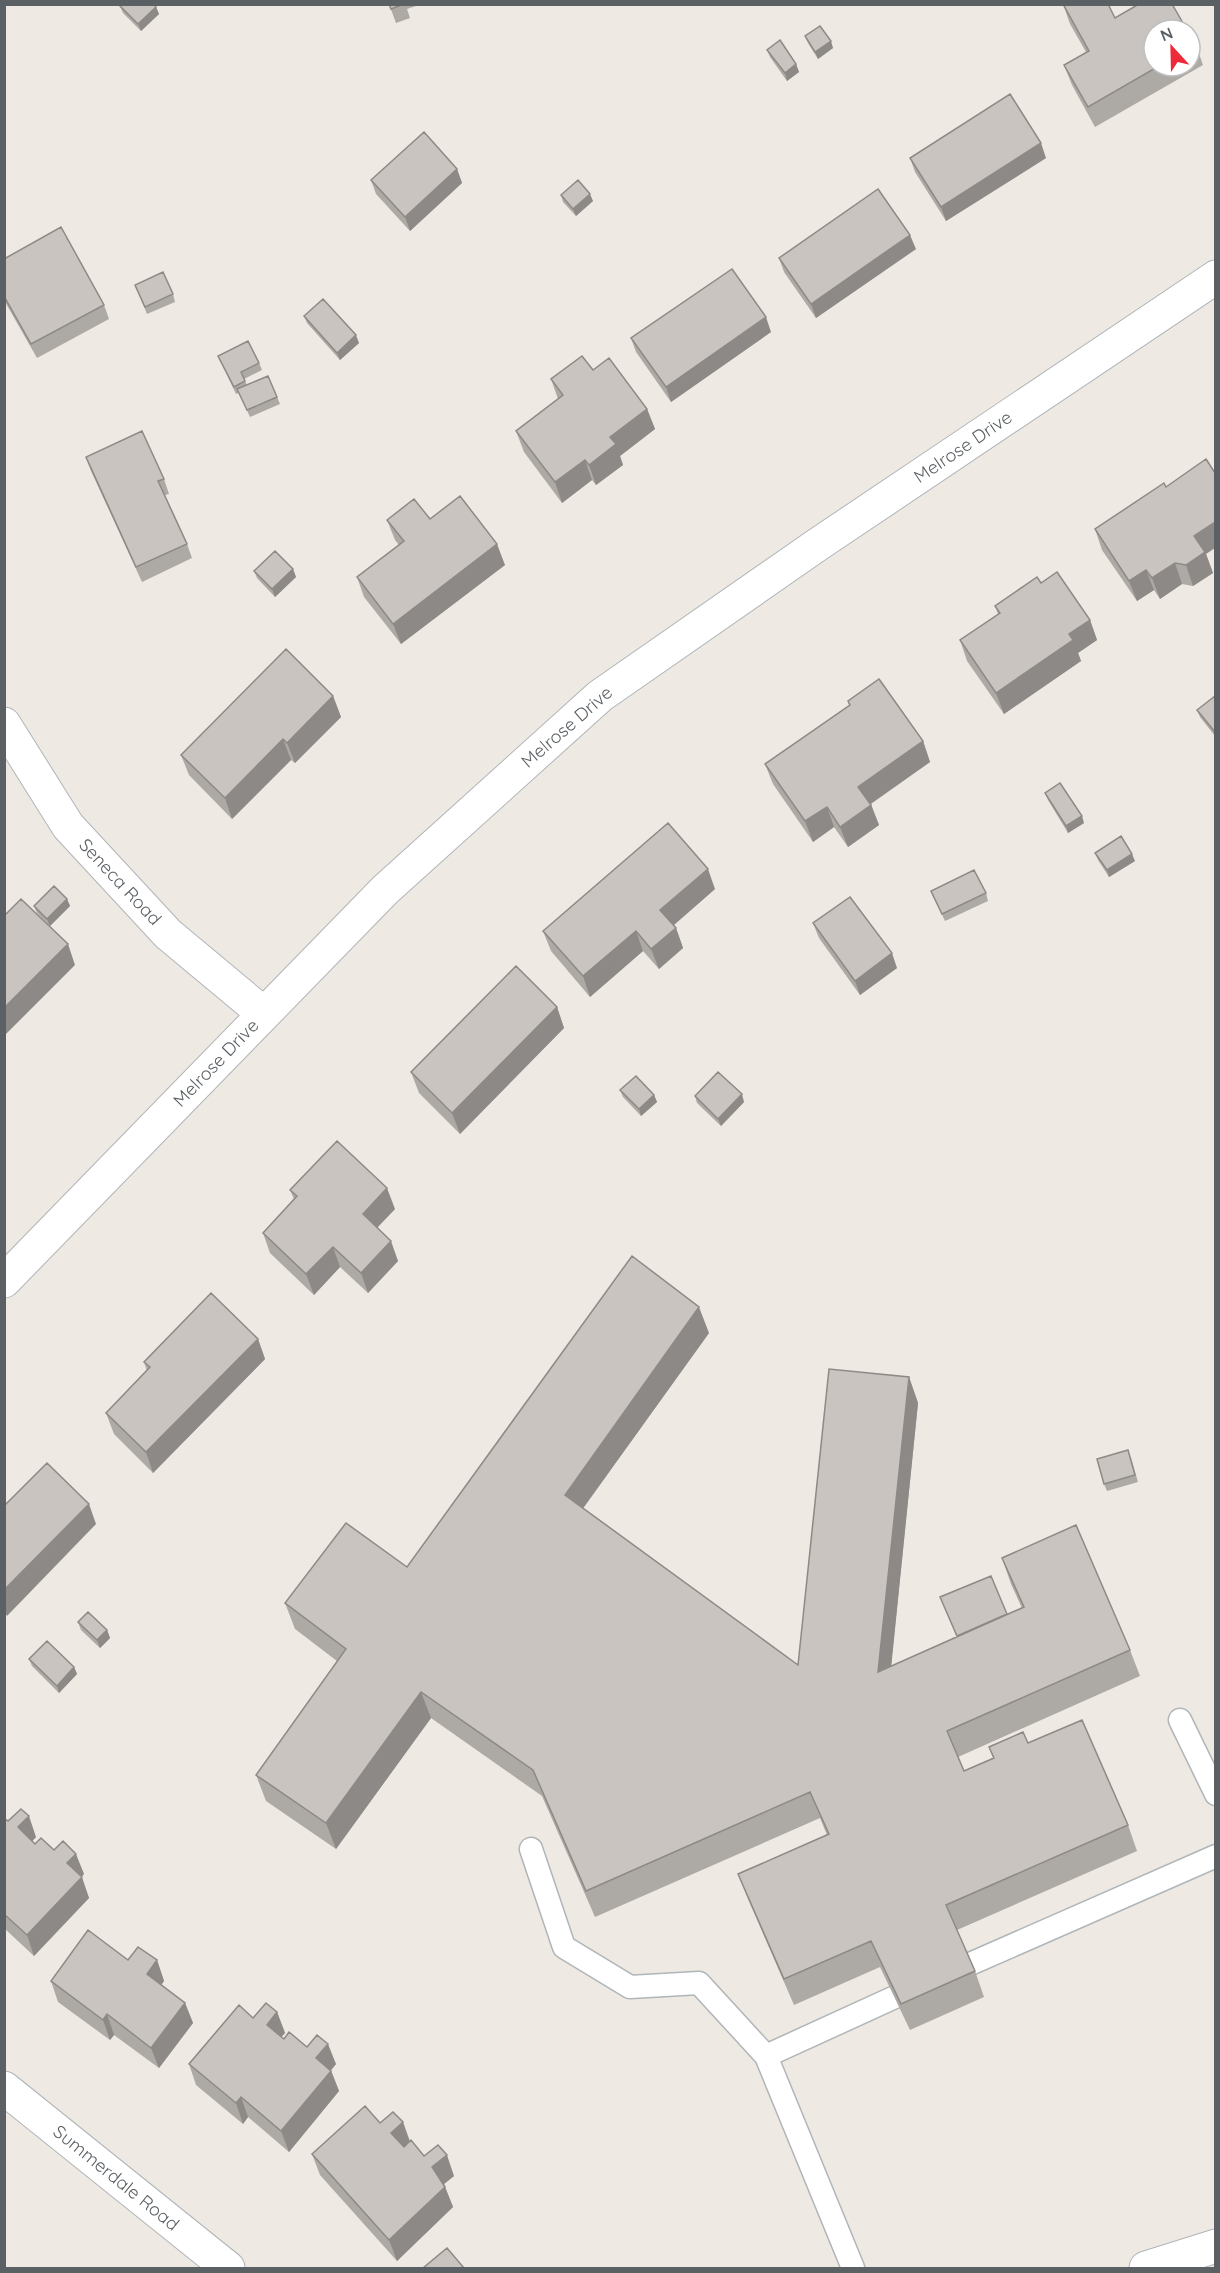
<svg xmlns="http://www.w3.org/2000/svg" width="1220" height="2273" viewBox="0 0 1220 2273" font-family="Quicksand,sans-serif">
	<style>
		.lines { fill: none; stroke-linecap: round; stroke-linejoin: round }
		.lane-casing { stroke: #b0b5b8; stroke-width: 25 }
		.street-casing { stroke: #b0b5b8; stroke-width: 35 }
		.lane { stroke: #fff; stroke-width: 22 }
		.street { stroke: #fff; stroke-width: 33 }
		.wall { fill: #ada9a4 }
		.shaded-wall { fill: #8d8986 }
		.building { fill: #c9c4bf; stroke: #8d8986; stroke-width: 1.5 }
		.labels { text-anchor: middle; stroke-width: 6; stroke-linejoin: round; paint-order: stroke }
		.street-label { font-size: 18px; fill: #5b6064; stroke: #fff }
	</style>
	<rect width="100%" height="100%" fill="#eee9e2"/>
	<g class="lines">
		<defs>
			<path id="lane" d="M1180,1720L1216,1794
				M531,1849L564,1947L630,1987L699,1983L766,2056
				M970,1964L1216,1856
				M853,2268L766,2056L895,1997"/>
			<path id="street" d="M4,724L68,826L168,934L264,1014
				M4,1281L385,890L600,696L817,545L1216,277
				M4,2088L228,2268
				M1146,2268L1216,2246"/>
		</defs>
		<!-- lane casing -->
		<use href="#lane" class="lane-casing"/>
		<!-- street casing -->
		<use href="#street" class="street-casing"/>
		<!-- lane -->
		<use href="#lane" class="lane"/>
		<!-- street -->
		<use href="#street" class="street"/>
	</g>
	<!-- wall -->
	<path class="wall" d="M389,4H422L407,9L410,18L396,23Z
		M1063,4L1115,18L1154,66H1190V35L1196,45L1203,65L1095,127L1072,85L1064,65L1086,52L1070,24Z
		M120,6L156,7L159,14L141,31L123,13Z
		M805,36L833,48L818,59L808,43Z
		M767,50L796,64L799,72L787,81L770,57Z
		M910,158H1046L946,221L915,172Z
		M457,169L462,183L410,231L376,194L371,180Z
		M561,195L593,201L576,216L563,202Z
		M916,249L816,318L784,272L779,258Z
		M4,259L104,305L109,319L37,358L4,300Z
		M135,285L173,294L175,302L147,314Z
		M304,316L359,343L340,360L307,323Z
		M771,332L671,402L636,352L631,338Z
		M218,356L259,363L262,370L244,379L247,385L277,397L280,404L250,417L239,393L236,394Z
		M593,370L647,409L655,429L620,456L623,465L596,485L592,480L562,503L524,452L516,431L558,399L551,379Z
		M86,457L164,479L169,494L165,495L187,544L192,558L142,582L91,471Z
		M430,519L505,565L401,644L364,597L357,577L399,545L395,540L387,520Z
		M1095,529L1206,554L1213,573L1193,586L1182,584L1160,599L1154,590L1137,601L1102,550Z
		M293,569L296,577L275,597L257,578L254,571Z
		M1041,583L1090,620L1097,640L1078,653L1081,661L1004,714L967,661L960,640L998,614L995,606Z
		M333,696L341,717L295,763L291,760L232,819L189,775L181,755Z
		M1215,696V736L1200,717L1197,710Z
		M848,701L923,741L930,762L871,804L879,825L848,847L834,827L813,842L773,784L765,764L849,705Z
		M1045,793L1084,823L1068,833L1048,800Z
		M1095,853L1135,861L1109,877L1098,860Z
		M715,889L674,925L676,928L683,948L659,969L643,951L590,997L551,951L543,931Z
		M931,891L986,893L988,901L945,921Z
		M67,899L70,906L50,926L37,913L34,906Z
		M813,923L897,968L860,995L819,938Z
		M557,1007L564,1028L460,1134L419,1093L411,1072Z
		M620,1090L654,1095L657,1102L641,1116L623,1097Z
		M695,1096L744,1102L721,1126L697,1103Z
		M290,1190L395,1209L377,1228L398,1261L368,1293L340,1267L314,1295L270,1253L263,1233L294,1199Z
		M709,1333L583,1508L798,1665L909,1377L918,1403L891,1666L957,1637L940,1597L1007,1614L1022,1608L1011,1584L1002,1558L1130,1650L1140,1676L958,1757L964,1771L993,1758L989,1747L1028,1743L1128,1825L1137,1851L957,1930L975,1971L984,1997L910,2030L880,1967L794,2005L748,1899L738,1874L827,1835L820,1818L595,1917L542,1796L431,1718L336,1849L266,1801L256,1775L337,1661L295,1629L285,1603L407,1567Z
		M258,1339L265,1359L153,1473L114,1434L106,1413L147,1371L144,1362Z
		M1131,1458L1138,1482L1107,1491L1104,1484Z
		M78,1622L107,1630L110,1638L100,1648L81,1630Z
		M29,1659L74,1667L77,1674L59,1693L32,1666Z
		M4,1818L8,1821L36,1837L32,1841L35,1844L54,1850L84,1874L81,1877L89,1898L34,1956L4,1928Z
		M128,1960H157L164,1981L161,1985L185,2003L193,2023L159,2068L114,2035L110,2040L58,2002L51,1981Z
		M277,2012L285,2033L281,2037L284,2039L307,2047L336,2064L331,2070L339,2091L289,2152L248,2117L243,2124L196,2085L189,2064L253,2018Z
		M403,2122L410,2141L424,2156L454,2176L444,2184L453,2207L397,2261L320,2175L312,2154L380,2123Z"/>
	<!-- shaded-wall -->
	<path class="shaded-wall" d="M156,7L159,14L141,31L138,24Z
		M831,41L833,48L818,59L815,52Z
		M796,64L799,72L787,81L785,73Z
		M1041,143L1046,158L946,221L941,207Z
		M457,169L462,183L410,231L405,217Z
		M590,194L593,201L576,216L573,209Z
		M910,235L916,249L816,318L811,304Z
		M766,317L771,332L671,402L666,387Z
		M356,335L359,343L340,360L337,353Z
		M647,409L655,429L620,456L623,465L596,485L589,465L610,437Z
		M585,460L592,480L562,503L555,482Z
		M1215,522V548L1206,554L1213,573L1193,586L1186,565L1194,536Z
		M497,544L505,565L401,644L393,624Z
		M1175,563L1182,584L1160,599L1152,578Z
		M293,569L296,577L275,597L272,589Z
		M1146,570L1154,590L1137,601L1129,581Z
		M1090,620L1097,640L1078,653L1081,661L1004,714L996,693L1069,634Z
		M333,696L341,717L295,763L287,743Z
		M283,739L291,760L232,819L225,798Z
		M923,741L930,762L866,807L858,787Z
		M871,805L879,825L848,847L840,827Z
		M827,807L834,827L813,842L805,821Z
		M1082,816L1084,823L1068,833L1066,826Z
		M1132,854L1135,861L1109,877L1107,870Z
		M708,869L715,889L668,930L660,910Z
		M67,899L70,906L50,926L47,919Z
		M676,928L683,948L659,969L651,949Z
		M636,931L643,951L590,997L583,976Z
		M68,944L75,965L4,1036V1008Z
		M892,953L897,968L860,995L855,981Z
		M557,1007L564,1028L460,1134L452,1113Z
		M742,1094L744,1102L721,1126L718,1119Z
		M654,1095L657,1102L641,1116L639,1109Z
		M387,1188L395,1209L370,1235L363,1214Z
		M391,1241L398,1261L368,1293L361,1273Z
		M333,1247L340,1267L314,1295L306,1274Z
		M699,1307L709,1333L574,1521L565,1495Z
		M258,1339L265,1359L153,1473L146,1452Z
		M909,1377L918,1403L888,1698L878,1672Z
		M89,1504L96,1524L7,1616L4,1610V1590Z
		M107,1630L110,1638L100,1648L97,1640Z
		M74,1667L77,1674L59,1693L57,1686Z
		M421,1692L431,1718L336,1849L326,1823Z
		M29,1816L36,1837L26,1848L18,1827Z
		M76,1854L84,1874L75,1884L67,1863Z
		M82,1877L89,1898L34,1956L27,1935Z
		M157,1960L164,1981L154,1995L147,1974Z
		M185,2003L193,2023L159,2068L151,2048Z
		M277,2012L285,2033L274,2045L267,2025Z
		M107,2014L114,2035L110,2040L103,2020Z
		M328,2044L336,2064L324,2079L316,2058Z
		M331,2071L339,2091L289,2152L281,2131Z
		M241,2097L248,2117L243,2124L236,2103Z
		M403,2122L410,2143L399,2153L391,2133Z
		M447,2155L454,2176L439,2188L432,2167Z
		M445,2187L453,2207L397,2261L389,2240Z"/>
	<!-- building -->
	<path class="building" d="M122,4H154L156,7L138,24L120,6Z
		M389,4H404L391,9Z
		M1063,4H1108L1115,18L1139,4H1172L1187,30H1154V66H1159L1088,107L1064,65L1089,51Z
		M820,26L831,41L815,52L805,36Z
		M1190,35L1196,45L1190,48Z
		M780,40L796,64L785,73L767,50Z
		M1010,94L1041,143L941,207L910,158Z
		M424,132L457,169L405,217L371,180Z
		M578,180L590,194L573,209L561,195Z
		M878,189L910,235L811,304L779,258Z
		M61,227L104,305L31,344L4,296V259Z
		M732,269L766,317L666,387L631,338Z
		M163,272L173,294L145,307L135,285Z
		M323,299L356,335L337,353L304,316Z
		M248,341L259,363L241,372L245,381L234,387L218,356Z
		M582,356L593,370L609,358L647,409L610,437L616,444L589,465L585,460L555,482L516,431L563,395L551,379Z
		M268,376L277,397L247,410L237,389Z
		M142,431L164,479L158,481L187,544L136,567L86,457Z
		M1206,459L1215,473V522L1194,536L1205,552L1186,565L1175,563L1152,578L1146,570L1129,581L1095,529L1164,483L1166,487Z
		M460,496L497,544L393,624L357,577L404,541L387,520L414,499L430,519Z
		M275,551L293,569L272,589L254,571Z
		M1057,572L1090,620L1069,634L1073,640L996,693L960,640L1000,613L995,606L1037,577L1041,583Z
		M286,649L333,696L287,743L283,739L225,798L181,755Z
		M879,679L923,741L858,787L871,805L840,827L827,807L805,821L765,764L850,705L848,701Z
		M1215,696V732L1197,710Z
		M1060,783L1082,816L1066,826L1045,793Z
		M668,823L708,869L660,910L676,928L651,949L636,931L583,976L543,931Z
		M1121,836L1132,854L1107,870L1095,853Z
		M974,870L986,893L942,914L931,891Z
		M54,886L67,899L47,919L34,906Z
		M850,897L892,953L855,981L813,923Z
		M21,899L68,944L4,1008V916Z
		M516,966L557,1007L452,1113L411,1072Z
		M718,1072L742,1094L718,1119L695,1096Z
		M636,1076L654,1095L639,1109L620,1090Z
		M337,1141L387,1188L363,1214L391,1241L361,1273L333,1247L306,1274L263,1233L297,1196L290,1190Z
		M632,1256L699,1307L565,1495L798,1665L829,1369L909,1377L878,1672L1024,1607L1002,1558L1076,1525L1130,1650L947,1731L964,1771L994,1758L989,1747L1023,1732L1028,1743L1082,1720L1128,1825L946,1905L975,1971L901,2004L871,1941L784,1979L738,1874L829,1834L810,1792L586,1891L533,1770L421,1692L326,1823L256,1775L346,1649L285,1603L346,1523L407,1567Z
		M211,1293L258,1339L146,1452L106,1413L150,1367L144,1362Z
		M1128,1450L1135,1475L1104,1484L1097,1459Z
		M47,1463L89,1504L4,1590V1506Z
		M991,1576L1007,1614L957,1636L940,1597Z
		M88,1612L107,1630L97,1640L78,1622Z
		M47,1641L74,1667L57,1686L29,1659Z
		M21,1809L29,1816L18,1827L35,1844L41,1838L54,1850L63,1841L76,1854L67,1863L82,1877L27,1935L4,1914V1818L8,1821Z
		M88,1930L128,1960L138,1947L157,1960L147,1974L185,2003L151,2048L107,2014L103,2020L51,1981Z
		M266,2003L277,2012L267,2025L284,2039L289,2032L307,2047L317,2035L328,2044L316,2058L331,2071L281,2131L241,2097L236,2103L189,2064L239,2005L253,2018Z
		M365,2106L380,2123L393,2112L403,2122L391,2133L404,2147L411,2140L424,2156L438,2145L447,2155L432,2167L445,2187L389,2240L312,2154Z
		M447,2248L464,2268H423Z"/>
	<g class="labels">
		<!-- street labels -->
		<g class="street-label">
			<text transform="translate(963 447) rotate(-34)" y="6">Melrose Drive</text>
			<text transform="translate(567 727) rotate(-41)" y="6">Melrose Drive</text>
			<text transform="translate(120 882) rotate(47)" y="6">Seneca Road</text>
			<text transform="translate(216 1063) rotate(-46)" y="6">Melrose Drive</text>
			<text transform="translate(116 2178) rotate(39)" y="6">Summerdale Road</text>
		</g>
	</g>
	<!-- border -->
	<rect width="1220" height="2273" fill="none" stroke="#5b6064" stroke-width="12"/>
	<!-- north arrow -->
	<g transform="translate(1172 48) rotate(338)"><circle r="28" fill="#ffffff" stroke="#bdbfc1" stroke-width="1.5"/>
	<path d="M0-4.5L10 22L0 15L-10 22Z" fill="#ec2a3a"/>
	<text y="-9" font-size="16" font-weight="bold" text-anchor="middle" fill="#5b6064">N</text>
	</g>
</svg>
